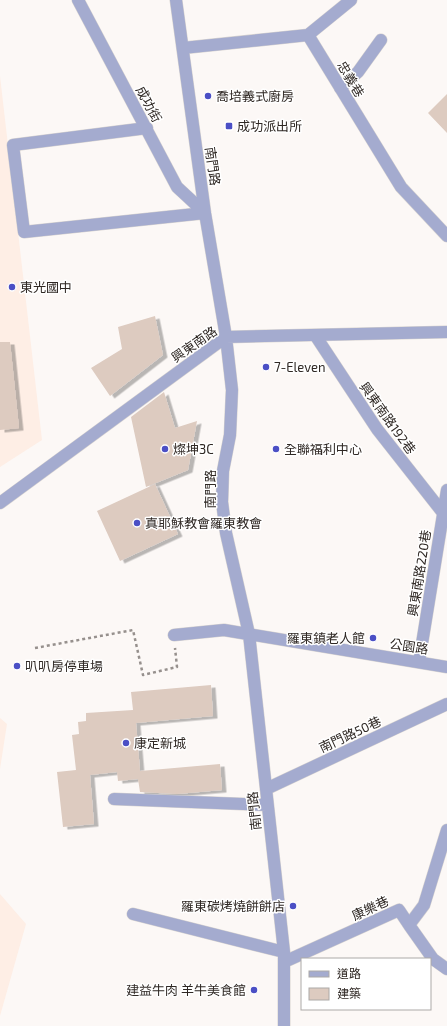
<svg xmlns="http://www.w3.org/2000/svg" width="447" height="1026" viewBox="0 0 447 1026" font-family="'Exo 2','Noto Sans TC',sans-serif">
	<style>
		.built { fill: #feeee5 }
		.building { fill: #ddcbc0; filter: url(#shadow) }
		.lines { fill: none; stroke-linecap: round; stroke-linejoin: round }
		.minor-casing { stroke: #d7d3d0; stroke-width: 13 }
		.path { stroke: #96908d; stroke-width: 2.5; stroke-dasharray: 3 3; stroke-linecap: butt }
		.minor { stroke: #a4abcf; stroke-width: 12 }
		.poi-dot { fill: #4b4fc5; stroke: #fff; stroke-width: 1.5 }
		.labels { text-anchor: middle; stroke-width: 3; stroke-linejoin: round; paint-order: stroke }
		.street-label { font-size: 13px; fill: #2f2824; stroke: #fff }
		.poi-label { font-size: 13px; fill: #2f2824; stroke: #fff; text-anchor: start }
	</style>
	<defs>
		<filter id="shadow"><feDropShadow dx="4.5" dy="2.5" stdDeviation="0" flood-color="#0004"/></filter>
	</defs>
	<rect width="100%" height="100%" fill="#fcf8f6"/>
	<!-- built -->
	<path class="built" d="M0,76L42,440L0,467Z
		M0,718L7,724L0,769Z
		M0,894L26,924L0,1016Z"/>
	<!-- building -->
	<path class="building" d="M447,94V133L428,113Z
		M155,316L163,355L110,396L91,368L122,349L118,327Z
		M0,342H10L19,428L0,430Z
		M164,392L175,428L197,421L188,470L146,487L131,417Z
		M155,484L178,534L120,561L97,511Z
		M211,685L213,716L136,723L140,771L220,764L222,790L177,794L140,792L138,779L118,781L117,772L90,775L94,824L63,827L57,772L76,770L72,735L79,734L78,722L86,721V713L133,710L131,692Z"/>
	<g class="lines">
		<defs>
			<path id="minor" d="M78,0L177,187L205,213
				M176,0L205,213L226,337L232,390L230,435L223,471L222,502L226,533L249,634L284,952V1026
				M308,35L351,0
				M183,48L308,35L401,187L447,236
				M340,88L358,72L381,40
				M147,128L13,145L24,232L205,213
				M315,335L377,429L447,518
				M0,503L226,337L447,332
				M174,635L224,630L447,667
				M419,662L447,490
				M266,789L447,704
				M114,799L267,805
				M133,914L284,952
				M409,925L433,959L447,969
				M284,962L399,910L409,925L424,905L447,830"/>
		</defs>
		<!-- minor casing -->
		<use href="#minor" class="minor-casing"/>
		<!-- path -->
		<path class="path" d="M35,648L133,630L143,675L177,667L175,648"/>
		<!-- minor -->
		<use href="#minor" class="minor"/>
	</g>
	<!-- markers -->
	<g class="poi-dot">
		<circle cx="208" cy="96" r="4"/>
		<rect x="225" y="122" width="8" height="8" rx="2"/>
		<circle cx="12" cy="287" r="4"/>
		<circle cx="266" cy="367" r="4"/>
		<circle cx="165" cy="449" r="4"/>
		<circle cx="276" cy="449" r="4"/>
		<circle cx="137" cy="523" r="4"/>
		<circle cx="373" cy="638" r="4"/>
		<circle cx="17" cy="666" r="4"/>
		<circle cx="126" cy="743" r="4"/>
		<circle cx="293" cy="906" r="4"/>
		<circle cx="254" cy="990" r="4"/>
	</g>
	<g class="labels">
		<!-- street labels -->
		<g class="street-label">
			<text transform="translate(351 79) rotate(59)" y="5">忠義巷</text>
			<text transform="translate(149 104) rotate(62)" y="5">成功街</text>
			<text transform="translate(213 166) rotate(82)" y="5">南門路</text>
			<text transform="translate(194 344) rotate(-35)" y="5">興東南路</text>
			<text transform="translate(388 418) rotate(54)" y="5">興東南路192巷</text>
			<text transform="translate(210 489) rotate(-90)" y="5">南門路</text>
			<text transform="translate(419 573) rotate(-81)" y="5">興東南路220巷</text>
			<text transform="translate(409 646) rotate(9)" y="5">公園路</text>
			<text transform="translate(350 734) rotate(-25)" y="5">南門路50巷</text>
			<text transform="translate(254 811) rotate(-96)" y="5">南門路</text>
			<text transform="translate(370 908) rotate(-25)" y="5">康樂巷</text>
		</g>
		<!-- poi labels -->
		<g class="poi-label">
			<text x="216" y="101">喬培義式廚房</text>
			<text x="237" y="131">成功派出所</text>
			<text x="20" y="292">東光國中</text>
			<text x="274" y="372">7-Eleven</text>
			<text x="173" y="454">燦坤3C</text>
			<text x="284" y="454">全聯福利中心</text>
			<text x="145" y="528">真耶穌教會羅東教會</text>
			<text x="365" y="643" text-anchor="end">羅東鎮老人館</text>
			<text x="25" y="671">叭叭房停車場</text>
			<text x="134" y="748">康定新城</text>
			<text x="285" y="911" text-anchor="end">羅東碳烤燒餅餅店</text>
			<text x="246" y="995" text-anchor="end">建益牛肉 羊牛美食館</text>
		</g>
	</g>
	<!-- legend -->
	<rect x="301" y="958" width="130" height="52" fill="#ffffff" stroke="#aca9a7"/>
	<rect x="309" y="971" width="20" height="6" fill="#a4abcf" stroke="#aca9a7"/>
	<text x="337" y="978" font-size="12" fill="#2f2824">道路</text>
	<rect x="309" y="988" width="20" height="12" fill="#ddcbc0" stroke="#aca9a7"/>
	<text x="337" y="998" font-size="12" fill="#2f2824">建築</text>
</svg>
